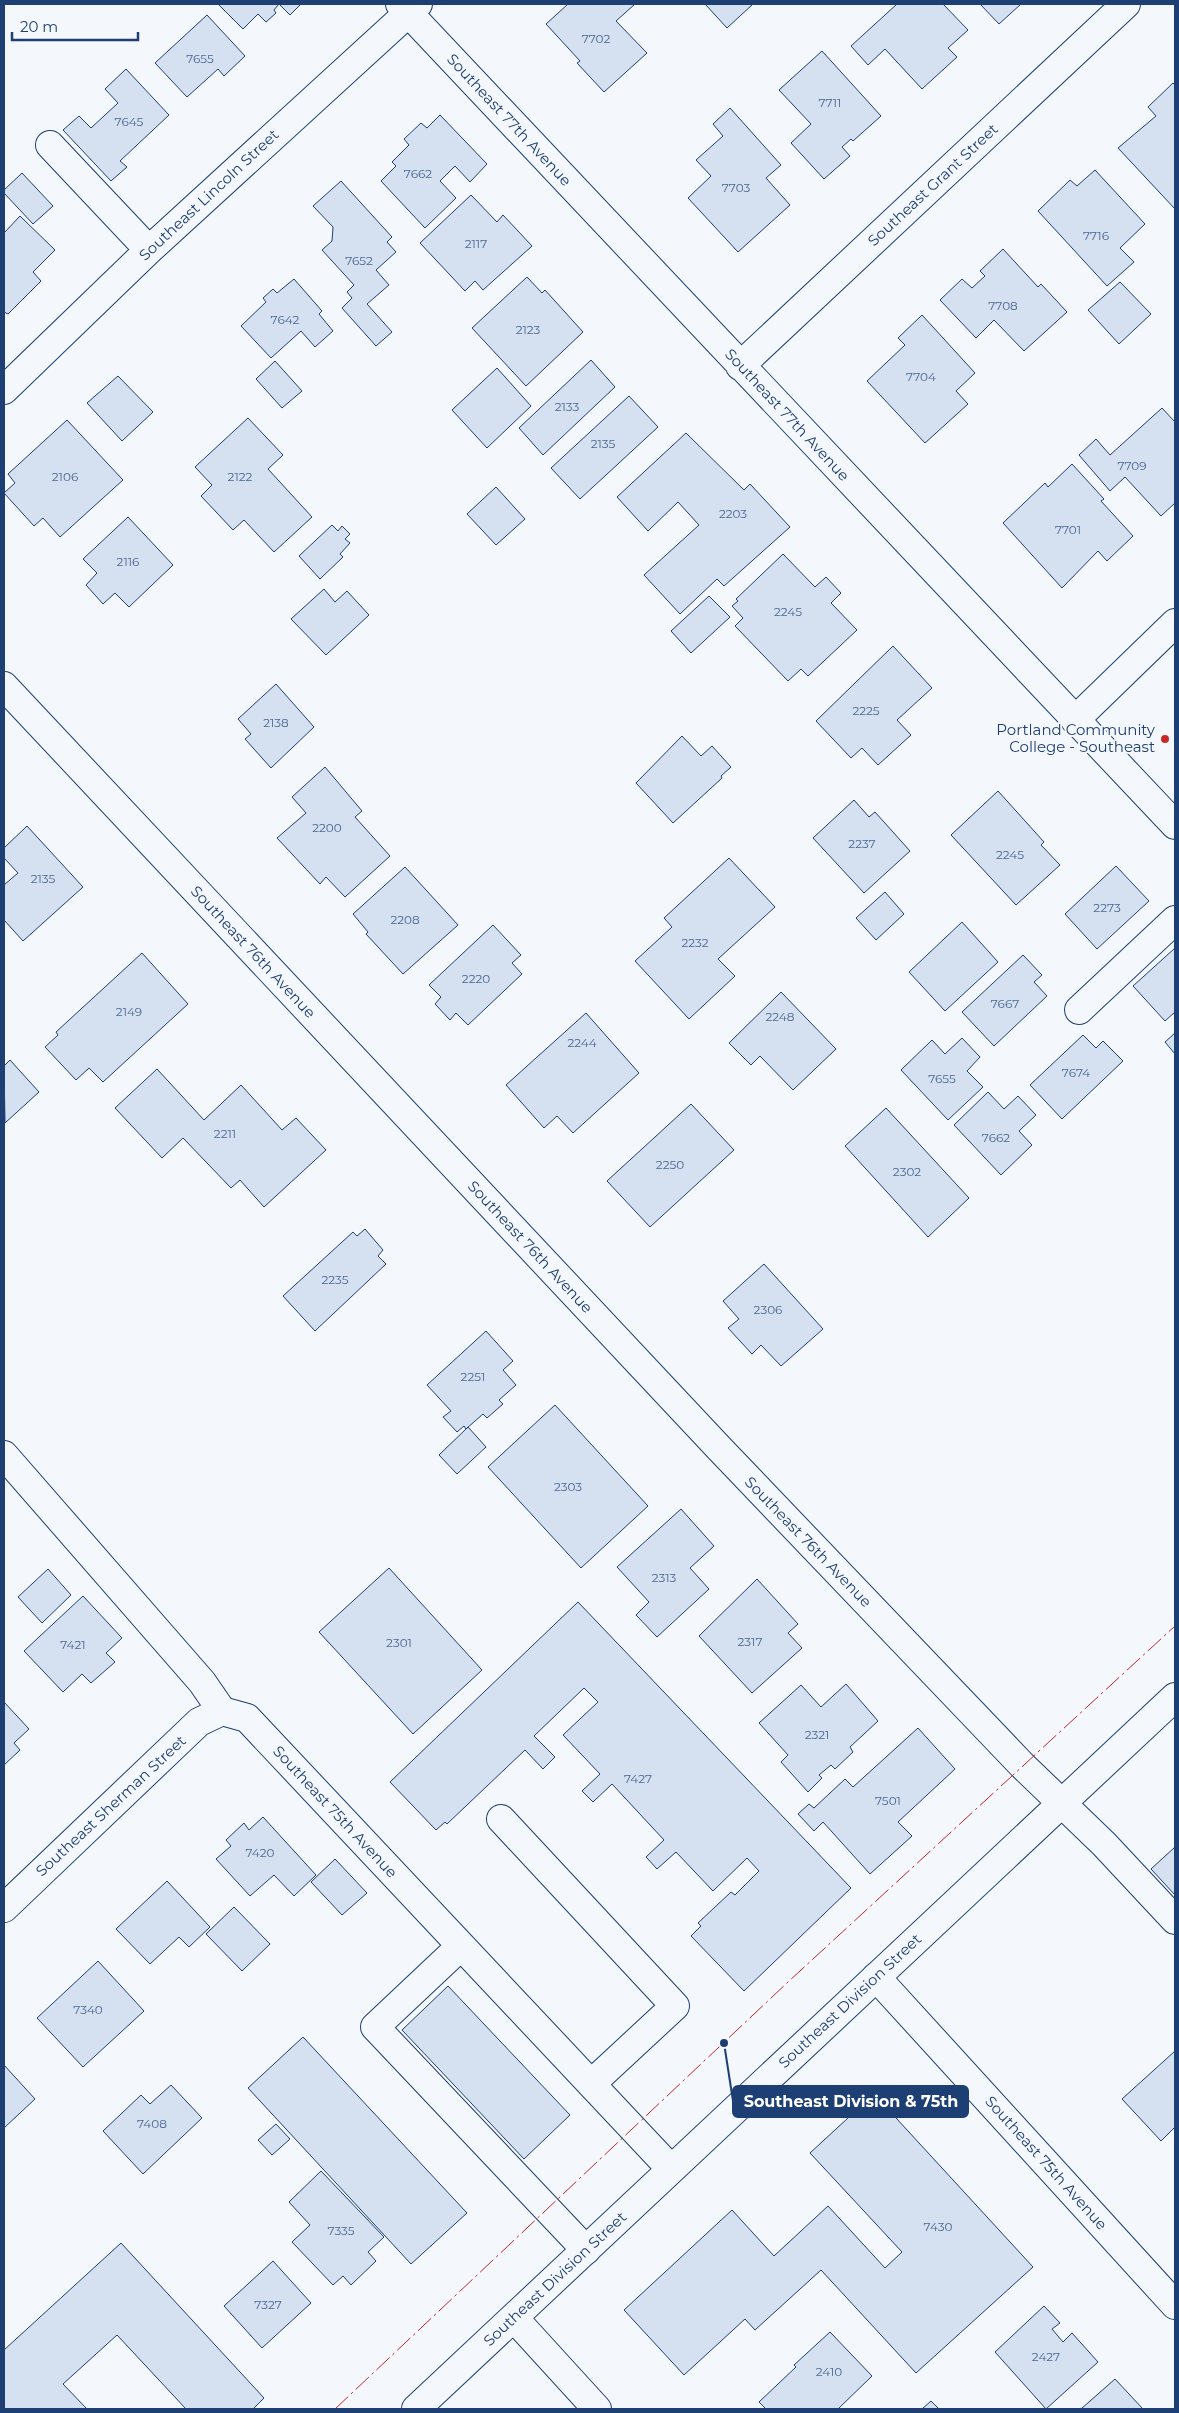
<svg xmlns="http://www.w3.org/2000/svg" width="1179" height="2413" viewBox="0 0 1179 2413" font-family="Montserrat,sans-serif">
	<style>
		.building { fill: #d5e0f0; stroke: #1d3f73 }
		.lines { fill: none; stroke-linecap: round; stroke-linejoin: round }
		.minor-casing { stroke: #1d3f73; stroke-width: 30 }
		.major-casing { stroke: #1d3f73; stroke-width: 30 }
		.minor { stroke: #f4f7fb; stroke-width: 28 }
		.major { stroke: #f4f7fb; stroke-width: 28 }
		.power { stroke: #c62828; stroke-width: 1; stroke-dasharray: 18 4 2.5 4; stroke-linecap: butt }
		.poi-dot { fill: #c62828; stroke: #f4f7fb; stroke-width: 2 }
		.labels { text-anchor: middle; stroke-width: 4; stroke-linejoin: round; paint-order: stroke }
		.number-label { font-size: 12px; fill: #4b6792 }
		.street-label { font-size: 15px; fill: #1d3f73; stroke: #f4f7fb }
		.poi-label { font-size: 15px; fill: #1d3f73; stroke: #f4f7fb; text-anchor: end }
		.leader { fill: none; stroke: #1d3f73; stroke-width: 2 }
		.callout-dot { fill: #1d3f73; stroke: #f4f7fb; stroke-width: 2 }
		.callout { fill: #1d3f73; stroke: #1d3f73; stroke-width: 2 }
		.callout-label { font-size: 16px; text-anchor: middle; font-weight: bold; fill: #fff }
	</style>
	<rect width="100%" height="100%" fill="#f4f7fb"/>
	<!-- building -->
	<path class="building" d="M218,4H301L290,15L279,4L274,10L276,13L266,22L258,14L243,29Z
		M568,4H635L616,21L647,53L604,92L577,63L580,61L546,24Z
		M705,4H753L727,28Z
		M897,4H943L968,30L948,48L957,57L922,89L885,49L868,65L851,46Z
		M980,4H1021L999,24Z
		M207,15L245,56L224,76L218,69L187,97L155,63Z
		M822,51L881,116L853,141L851,139L842,147L850,156L824,179L791,143L811,124L779,90Z
		M126,69L169,115L120,161L127,167L111,181L63,130L79,116L91,128L118,103L105,89Z
		M1173,83L1175,85V209L1118,148L1156,116L1148,107Z
		M730,108L781,165L766,178L790,205L738,252L688,198L711,176L696,160L723,136L713,124Z
		M440,115L487,164L470,182L455,166L440,181L456,198L425,228L381,181L396,166L392,162L409,145L404,139L421,123L427,128Z
		M1095,170L1145,224L1120,248L1134,262L1107,286L1038,211L1070,180L1077,186Z
		M22,173L53,206L33,224L4,193V190Z
		M341,181L392,237L387,242L396,252L376,270L389,285L367,304L392,332L376,346L342,308L352,298L347,292L354,285L322,250L332,241L333,227L313,206Z
		M471,195L497,222L503,215L532,246L483,290L475,281L465,291L420,243Z
		M20,216L55,250L33,272L41,281L8,314L4,312V233Z
		M1003,249L1038,287L1041,284L1067,312L1024,351L994,320L976,338L940,300L962,279L972,288L985,276L980,271Z
		M527,277L542,293L545,290L583,332L526,386L472,328Z
		M294,279L322,311L319,314L333,331L315,347L301,331L271,358L241,326L266,302L263,298L273,289L277,293Z
		M1120,282L1151,314L1119,344L1088,310Z
		M922,315L975,373L956,391L968,404L925,443L867,381L905,345L898,338Z
		M591,360L615,387L543,455L519,428Z
		M275,361L302,391L282,408L256,379Z
		M497,368L531,406L487,448L452,410Z
		M118,376L153,412L122,441L87,403Z
		M629,396L658,427L580,499L551,468Z
		M1162,408L1175,422V503L1161,516L1125,477L1110,491L1079,455L1096,439L1110,455Z
		M248,418L283,455L268,469L312,517L274,552L244,520L233,530L201,496L212,485L195,467Z
		M67,420L123,480L60,537L43,518L34,526L4,493L15,483L8,474Z
		M686,433L744,490L750,484L790,527L724,586L717,579L680,614L644,575L699,525L678,502L648,531L617,497Z
		M1072,464L1104,499L1101,501L1133,536L1107,561L1098,551L1062,588L1003,523L1045,483L1048,487Z
		M496,487L525,519L496,545L467,514Z
		M128,517L173,565L129,607L115,593L103,604L86,585L97,573L83,559Z
		M332,525L338,531L342,526L350,534L345,539L350,543L340,554L343,557L320,579L299,556Z
		M783,554L815,587L826,577L841,593L831,603L857,630L808,676L801,669L788,681L735,626L743,618L732,606L738,601L736,599Z
		M324,589L335,602L347,591L369,615L326,655L291,619Z
		M709,596L730,617L691,653L671,631Z
		M893,646L932,688L897,720L911,735L878,765L862,748L851,758L816,721Z
		M276,684L314,727L271,768L245,739L251,734L238,719Z
		M682,736L701,756L712,746L731,767L721,776L722,778L673,823L636,783Z
		M325,767L362,811L355,817L390,856L345,897L326,877L320,884L277,838L306,813L292,797Z
		M998,791L1044,842L1041,845L1060,865L1016,905L951,835Z
		M854,800L869,817L875,812L910,851L864,893L813,838Z
		M27,826L83,887L23,941L4,920V885L18,873L4,858V848Z
		M729,858L775,907L718,959L735,976L689,1019L635,961L672,927L664,918Z
		M1116,866L1149,901L1097,949L1065,914Z
		M405,867L458,925L403,974L366,934L368,932L353,914Z
		M885,892L904,914L876,940L856,918Z
		M962,922L998,962L945,1011L909,972Z
		M493,925L521,955L512,963L522,974L468,1025L456,1013L450,1020L435,1004L441,997L429,985Z
		M1175,948V1012L1165,1021L1133,986Z
		M142,953L188,1004L103,1082L89,1068L76,1080L45,1047L58,1035L56,1032Z
		M1023,955L1042,975L1034,982L1047,996L994,1046L962,1012Z
		M781,992L836,1049L793,1090L760,1056L751,1065L729,1043Z
		M586,1013L639,1073L573,1133L557,1116L544,1128L506,1085Z
		M1175,1033V1054L1165,1042Z
		M1083,1035L1096,1048L1103,1041L1123,1061L1062,1119L1030,1085Z
		M962,1038L980,1057L967,1071L983,1087L948,1120L901,1070L932,1040L945,1054Z
		M10,1060L39,1092L5,1123L4,1066Z
		M157,1069L204,1120L241,1085L282,1130L296,1118L326,1150L264,1207L240,1180L231,1188L183,1138L162,1158L115,1108Z
		M988,1092L1004,1109L1018,1096L1036,1115L1019,1131L1032,1145L1001,1175L954,1125Z
		M691,1104L734,1150L650,1227L607,1181Z
		M886,1108L969,1198L928,1237L845,1146Z
		M365,1229L383,1250L378,1256L386,1264L315,1331L283,1296L353,1232L357,1236Z
		M764,1264L823,1329L781,1366L761,1345L752,1354L728,1328L739,1319L723,1301Z
		M486,1331L513,1361L503,1370L516,1385L499,1400L503,1404L487,1418L483,1414L466,1429L464,1426L457,1432L443,1417L451,1411L427,1385Z
		M555,1405L648,1506L581,1568L488,1467Z
		M468,1427L486,1447L457,1474L439,1455Z
		M681,1509L714,1546L690,1568L709,1589L657,1637L636,1615L649,1602L617,1567Z
		M389,1568L482,1670L413,1734L319,1632Z
		M48,1569L71,1595L42,1623L18,1597Z
		M757,1579L798,1624L788,1633L802,1648L752,1693L699,1636Z
		M83,1596L122,1638L106,1653L115,1662L91,1683L82,1674L63,1692L24,1651Z
		M578,1602L851,1888L744,1991L691,1936L701,1926L698,1923L731,1892L735,1895L759,1871L747,1858L713,1891L676,1852L657,1869L646,1857L664,1840L612,1784L593,1802L582,1791L600,1774L563,1735L598,1702L584,1688L534,1736L555,1757L543,1769L525,1750L447,1824L445,1822L436,1830L390,1782Z
		M846,1684L878,1721L850,1747L853,1752L835,1769L831,1765L819,1775L822,1778L808,1792L781,1762L788,1755L759,1723L801,1685L821,1707Z
		M4,1702L29,1729L14,1743L20,1750L4,1765Z
		M918,1728L955,1769L898,1822L912,1836L870,1874L823,1822L814,1831L798,1814L809,1804L814,1808L845,1779L853,1787Z
		M263,1817L316,1875L294,1896L274,1875L250,1896L216,1859L231,1846L226,1840L244,1823L249,1830Z
		M1175,1847V1895L1151,1869Z
		M335,1859L367,1893L342,1915L311,1882Z
		M167,1881L210,1927L189,1947L179,1937L150,1964L116,1929Z
		M234,1907L270,1944L242,1971L206,1934Z
		M98,1961L144,2011L83,2067L37,2018Z
		M448,1986L570,2115L524,2159L402,2030Z
		M303,2037L467,2213L411,2264L248,2088Z
		M1175,2051V2127L1161,2141L1122,2099Z
		M4,2065L35,2099L4,2128Z
		M171,2085L202,2118L143,2174L103,2131L141,2095L150,2104Z
		M874,2094L1033,2267L916,2373L821,2270L755,2330L745,2319L684,2375L624,2310L732,2210L774,2256L828,2206L885,2268L902,2252L810,2153Z
		M276,2124L290,2139L272,2155L258,2140Z
		M321,2171L384,2237L368,2252L376,2261L351,2285L343,2276L333,2285L292,2242L310,2225L289,2202Z
		M121,2243L264,2398L253,2409H186L117,2335L63,2384L87,2409H4V2350Z
		M273,2261L311,2303L262,2348L224,2306Z
		M1044,2306L1060,2323L1052,2329L1063,2342L1072,2333L1098,2362L1046,2409L995,2352Z
		M830,2332L872,2376L838,2409H766L759,2402L796,2367L794,2365Z
		M1115,2379L1143,2409H1081Z
		M931,2401L939,2409H922Z"/>
	<g class="lines">
		<defs>
			<path id="minor" d="M400,4L1175,825
				M50,145L149,250
				M740,366L1126,4
				M4,390L149,250L418,4
				M4,686L719,1448L1022,1765L1104,1844L1175,1920
				M1075,720L1175,623
				M1079,1010L1175,920
				M4,1455L202,1682L222,1711L247,1718L671,2169
				M501,1819L675,2006L591,2084
				M4,1908L199,1722L222,1711
				M461,1946L375,2027L586,2250
				M876,1977L1175,2305
				M514,2318L597,2409"/>
			<path id="major" d="M416,2409L1175,1697"/>
		</defs>
		<!-- minor casing -->
		<use href="#minor" class="minor-casing"/>
		<!-- major casing -->
		<use href="#major" class="major-casing"/>
		<!-- minor -->
		<use href="#minor" class="minor"/>
		<!-- major -->
		<use href="#major" class="major"/>
		<!-- power -->
		<path class="power" d="M335,2409L788,1982L1175,1626"/>
	</g>
	<!-- markers -->
	<circle class="poi-dot" cx="1165" cy="739" r="5"/>
	<g class="labels">
		<!-- number labels -->
		<g class="number-label">
			<text x="596" y="43">7702</text>
			<text x="200" y="63">7655</text>
			<text x="830" y="107">7711</text>
			<text x="129" y="126">7645</text>
			<text x="418" y="178">7662</text>
			<text x="736" y="192">7703</text>
			<text x="1096" y="240">7716</text>
			<text x="476" y="248">2117</text>
			<text x="359" y="265">7652</text>
			<text x="1003" y="310">7708</text>
			<text x="285" y="324">7642</text>
			<text x="528" y="334">2123</text>
			<text x="921" y="381">7704</text>
			<text x="567" y="411">2133</text>
			<text x="603" y="448">2135</text>
			<text x="1132" y="470">7709</text>
			<text x="65" y="481">2106</text>
			<text x="240" y="481">2122</text>
			<text x="733" y="518">2203</text>
			<text x="1068" y="534">7701</text>
			<text x="128" y="566">2116</text>
			<text x="788" y="616">2245</text>
			<text x="866" y="715">2225</text>
			<text x="276" y="727">2138</text>
			<text x="327" y="832">2200</text>
			<text x="862" y="848">2237</text>
			<text x="1010" y="859">2245</text>
			<text x="43" y="883">2135</text>
			<text x="1107" y="912">2273</text>
			<text x="405" y="924">2208</text>
			<text x="695" y="947">2232</text>
			<text x="476" y="983">2220</text>
			<text x="1005" y="1008">7667</text>
			<text x="129" y="1016">2149</text>
			<text x="780" y="1021">2248</text>
			<text x="582" y="1047">2244</text>
			<text x="1076" y="1077">7674</text>
			<text x="942" y="1083">7655</text>
			<text x="225" y="1138">2211</text>
			<text x="996" y="1142">7662</text>
			<text x="670" y="1169">2250</text>
			<text x="907" y="1176">2302</text>
			<text x="335" y="1284">2235</text>
			<text x="768" y="1314">2306</text>
			<text x="473" y="1381">2251</text>
			<text x="568" y="1491">2303</text>
			<text x="664" y="1582">2313</text>
			<text x="750" y="1646">2317</text>
			<text x="399" y="1647">2301</text>
			<text x="73" y="1649">7421</text>
			<text x="817" y="1739">2321</text>
			<text x="638" y="1783">7427</text>
			<text x="888" y="1805">7501</text>
			<text x="260" y="1857">7420</text>
			<text x="88" y="2014">7340</text>
			<text x="152" y="2128">7408</text>
			<text x="938" y="2231">7430</text>
			<text x="341" y="2235">7335</text>
			<text x="268" y="2309">7327</text>
			<text x="1046" y="2361">2427</text>
			<text x="829" y="2376">2410</text>
		</g>
		<!-- street labels -->
		<g class="street-label">
			<text transform="translate(509 120) rotate(47)" y="5">Southeast 77th Avenue</text>
			<text transform="translate(933 185) rotate(-43)" y="5">Southeast Grant Street</text>
			<text transform="translate(209 195) rotate(-43)" y="5">Southeast Lincoln Street</text>
			<text transform="translate(787 415) rotate(47)" y="5">Southeast 77th Avenue</text>
			<text transform="translate(253 952) rotate(47)" y="5">Southeast 76th Avenue</text>
			<text transform="translate(530 1247) rotate(47)" y="5">Southeast 76th Avenue</text>
			<text transform="translate(808 1542) rotate(46)" y="5">Southeast 76th Avenue</text>
			<text transform="translate(111 1806) rotate(-43)" y="5">Southeast Sherman Street</text>
			<text transform="translate(335 1812) rotate(47)" y="5">Southeast 75th Avenue</text>
			<text transform="translate(850 2001) rotate(-43)" y="5">Southeast Division Street</text>
			<text transform="translate(1046 2163) rotate(48)" y="5">Southeast 75th Avenue</text>
			<text transform="translate(555 2279) rotate(-43)" y="5">Southeast Division Street</text>
		</g>
		<!-- poi labels -->
		<g class="poi-label">
			<text x="1155" y="735">Portland Community<tspan x="1155" dy="17">College - Southeast</tspan></text>
		</g>
	</g>
	<!-- callouts -->
	<path class="leader" d="M724 2043L733 2101"/>
	<circle class="callout-dot" cx="724" cy="2043" r="5"/>
	<rect class="callout" x="733" y="2086" width="235" height="31" rx="5"/>
	<g class="callout-label">
		<text x="851" y="2107">Southeast Division &amp; 75th</text>
	</g>
	<!-- border -->
	<rect width="1179" height="2413" fill="none" stroke="#1d3f73" stroke-width="10"/>
	<!-- scale -->
	<path d="M12 32v8h126v-8" fill="none" stroke="#1d3f73" stroke-width="2.5"/>
	<text x="20" y="32" font-size="15" fill="#1d3f73" stroke="#f4f7fb" stroke-width="4" paint-order="stroke">20 m</text>
</svg>
